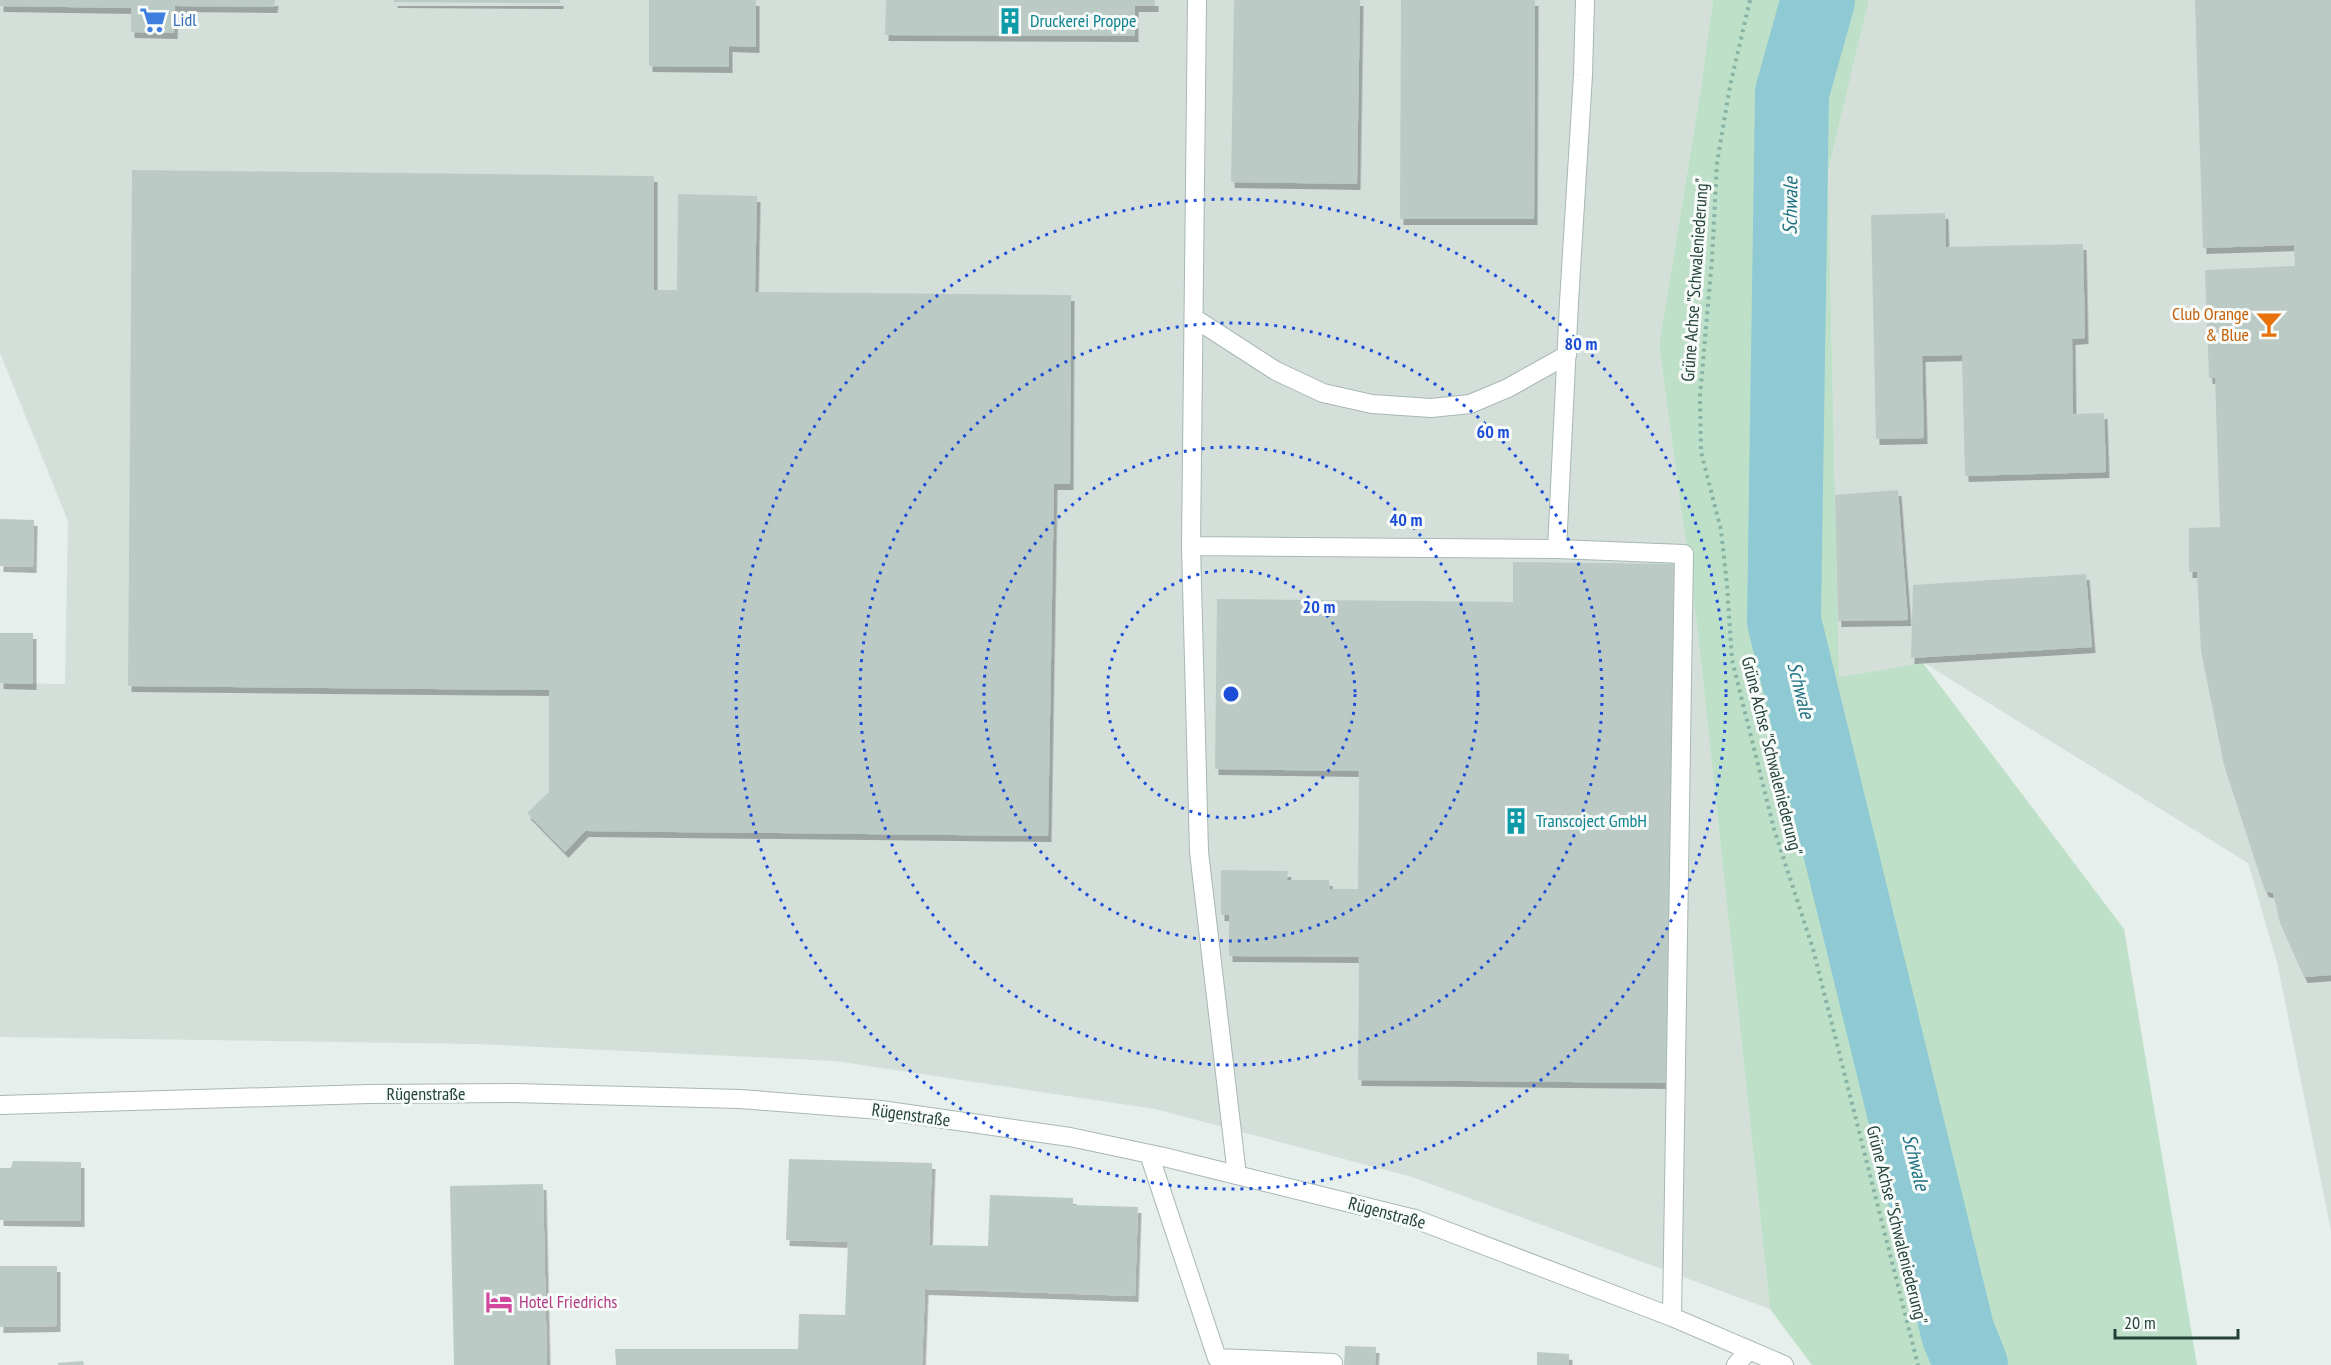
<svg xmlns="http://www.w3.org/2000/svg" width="2331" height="1365" viewBox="0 0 2331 1365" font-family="'PT Sans Narrow',sans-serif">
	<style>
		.built { fill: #d4dfda }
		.green { fill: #bfe0c8 }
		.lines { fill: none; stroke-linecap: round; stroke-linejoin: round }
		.river { stroke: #8ec9d4; stroke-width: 74 }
		.building { fill: #bbcac4; filter: url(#shadow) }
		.lane-casing { stroke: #a8b8b2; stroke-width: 20 }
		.street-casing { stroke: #a8b8b2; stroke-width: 20 }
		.path { stroke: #86b3a5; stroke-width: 4; stroke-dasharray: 3 4.5; stroke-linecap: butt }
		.lane { stroke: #fff; stroke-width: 18 }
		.street { stroke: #fff; stroke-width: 18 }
		.ring { fill: none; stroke: #1d4ed8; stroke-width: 3; stroke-dasharray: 3 6 }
		.labels { text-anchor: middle; stroke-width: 6; stroke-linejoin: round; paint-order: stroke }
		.shop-label { font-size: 18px; fill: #366cbe; stroke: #f7fbf9; text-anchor: start }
		.culture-label { font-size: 18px; fill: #0d838f; stroke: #f7fbf9; text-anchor: start }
		.street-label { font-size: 18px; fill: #24423a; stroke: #f7fbf9 }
		.food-label { font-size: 18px; fill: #c56008; stroke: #f7fbf9; text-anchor: end }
		.hotel-label { font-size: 18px; fill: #b23c85; stroke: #f7fbf9; text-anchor: start }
		.water-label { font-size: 20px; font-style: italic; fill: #1c6f80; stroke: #f7fbf9 }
		.centre { fill: #1d4ed8; stroke: #f7fbf9; stroke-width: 3 }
		.ring-label { font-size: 18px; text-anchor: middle; font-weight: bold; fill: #1d4ed8; stroke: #f7fbf9; stroke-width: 6; stroke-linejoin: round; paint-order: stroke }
	</style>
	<defs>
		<filter id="shadow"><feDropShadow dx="3.5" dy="6" stdDeviation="0" flood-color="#0004"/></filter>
	</defs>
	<rect width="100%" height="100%" fill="#e6efeb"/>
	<!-- built -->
	<path class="built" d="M0,0H1713L1700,94L1659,345L1698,634L1770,1309L1412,1177L1155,1109L835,1061L478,1044L0,1037V683L65,684L68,521L0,353Z
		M1869,0H2331V1231L2277,962L2248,863L1924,663L1839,677L1828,171Z"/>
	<!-- green -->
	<path class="green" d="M1713,0H1869L1828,171L1839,677L1923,663L2124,929L2197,1365H1812L1770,1309L1698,634L1659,345L1700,94Z"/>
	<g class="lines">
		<!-- river -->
		<path class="river" d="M1818,0L1792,93L1784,621L1958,1333L1971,1365"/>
	</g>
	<!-- building -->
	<path class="building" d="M0,0H275L274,7L175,6L174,33L131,32V8L0,6Z
		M394,0H560V3L394,2Z
		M649,0H756V47L729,46V67L649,66Z
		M886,0H1155V6H1135V36L885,35Z
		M1234,0H1360L1357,184L1231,182Z
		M1401,0H1535L1534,219H1400Z
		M2195,0H2331V975L2304,977L2280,923L2273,893L2265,891L2224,765L2201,651L2197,572H2189V528L2220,527L2215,378H2209L2205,270L2295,266L2294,245L2203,248Z
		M132,170L654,176V290H677L678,194L757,196L755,292L1071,295L1070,484H1054L1048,836L585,831L565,852L527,813L549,792V690L128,686Z
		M1945,213L1946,247L2083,244L2085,338L2072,339L2073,414L2104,413L2106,472L1965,476L1962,355L1922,356L1924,438L1876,439L1871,215Z
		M1898,490L1908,620L1838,621L1835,495Z
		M0,519L34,520L33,567L0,566Z
		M1513,562L1675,564L1669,1083L1358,1080L1359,957L1229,956V915H1221V870L1288,871L1287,880H1329L1330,889H1358L1359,771L1215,769L1217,599L1513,602Z
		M2086,574L2092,647L1911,658L1913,585Z
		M0,633H33V684L0,683Z
		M789,1159L932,1163L929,1245L988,1246L990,1195L1073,1198V1205L1138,1207L1135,1296L925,1289L922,1365H616L615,1349H798L799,1314L845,1315L848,1242L786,1240Z
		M13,1161L81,1162V1221L0,1220V1168H11Z
		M543,1184L547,1365H454L450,1186Z
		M0,1266H57V1326L0,1327Z
		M1345,1346L1376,1347L1375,1365H1344Z
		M1537,1352L1569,1354V1365H1537Z
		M83,1361L84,1365H58V1363Z"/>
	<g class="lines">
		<defs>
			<path id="lane" d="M1197,0L1191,546L1199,852L1237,1175
				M1194,318L1276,371L1323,393L1372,404L1431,408L1470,404L1508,388L1567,355
				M1191,546L1557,549L1684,554L1672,1317
				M1557,549L1569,302L1583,75L1585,0
				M1149,1154L1217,1358L1333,1363
				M1736,1365L1749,1350"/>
			<path id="street" d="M0,1105L368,1094L514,1093L740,1099L881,1110L1070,1137L1164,1157L1415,1219L1672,1317L1784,1365"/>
		</defs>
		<!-- lane casing -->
		<use href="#lane" class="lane-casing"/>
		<!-- street casing -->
		<use href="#street" class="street-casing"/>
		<!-- path -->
		<path class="path" d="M1750,0L1730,86L1717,163L1712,259L1700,396L1701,452L1721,530L1727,585L1732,660L1774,829L1813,949L1918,1365"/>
		<!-- lane -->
		<use href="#lane" class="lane"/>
		<!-- street -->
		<use href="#street" class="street"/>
	</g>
	<!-- distance rings -->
	<g class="ring">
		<circle cx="1231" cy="694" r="124"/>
		<circle cx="1231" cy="694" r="247"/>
		<circle cx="1231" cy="694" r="371"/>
		<circle cx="1231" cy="694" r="495"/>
	</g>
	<!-- icons -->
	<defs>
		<symbol id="supermarket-bare" viewBox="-9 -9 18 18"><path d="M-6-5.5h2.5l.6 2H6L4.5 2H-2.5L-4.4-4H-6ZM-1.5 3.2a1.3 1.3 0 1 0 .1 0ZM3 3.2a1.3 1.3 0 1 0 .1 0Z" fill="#3f7fe0" stroke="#f7fbf9" stroke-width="2.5" paint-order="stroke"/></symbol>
		<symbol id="building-bare" viewBox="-9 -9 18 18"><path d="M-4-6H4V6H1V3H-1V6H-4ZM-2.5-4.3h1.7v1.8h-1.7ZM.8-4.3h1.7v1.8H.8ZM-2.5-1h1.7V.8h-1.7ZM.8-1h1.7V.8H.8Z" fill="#0f9aa8" stroke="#f7fbf9" stroke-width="2.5" paint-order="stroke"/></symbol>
		<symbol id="bar-bare" viewBox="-9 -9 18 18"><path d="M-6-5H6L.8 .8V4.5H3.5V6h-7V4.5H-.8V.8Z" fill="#e8710a" stroke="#f7fbf9" stroke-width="2.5" paint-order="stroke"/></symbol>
		<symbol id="hotel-bare" viewBox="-9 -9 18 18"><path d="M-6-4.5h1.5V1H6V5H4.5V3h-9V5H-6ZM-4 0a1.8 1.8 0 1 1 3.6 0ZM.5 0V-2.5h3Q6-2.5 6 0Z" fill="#d1479c" stroke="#f7fbf9" stroke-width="2.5" paint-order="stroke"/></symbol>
	</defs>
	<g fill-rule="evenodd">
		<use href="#supermarket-bare" x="134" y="1" width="38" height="38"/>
		<use href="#building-bare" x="991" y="2" width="38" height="38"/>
		<use href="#bar-bare" x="2250" y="305" width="38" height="38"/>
		<use href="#building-bare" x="1497" y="802" width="38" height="38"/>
		<use href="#hotel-bare" x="480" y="1283" width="38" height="38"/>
	</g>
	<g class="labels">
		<!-- shop labels -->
		<g class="shop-label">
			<text x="173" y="26">Lidl</text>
		</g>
		<!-- culture labels -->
		<g class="culture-label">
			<text x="1030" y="27">Druckerei Proppe</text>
			<text x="1536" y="827">Transcoject GmbH</text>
		</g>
		<!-- street labels -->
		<g class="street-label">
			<text transform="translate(1695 280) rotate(-86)" y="6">Grüne Achse "Schwaleniederung"</text>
			<text transform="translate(1772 756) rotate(76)" y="6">Grüne Achse "Schwaleniederung"</text>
			<text x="426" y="1100">Rügenstraße</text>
			<text transform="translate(911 1115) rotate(8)" y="6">Rügenstraße</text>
			<text transform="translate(1387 1213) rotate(15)" y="6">Rügenstraße</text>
			<text transform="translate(1897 1225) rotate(76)" y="6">Grüne Achse "Schwaleniederung"</text>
		</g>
		<!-- food labels -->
		<g class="food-label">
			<text x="2249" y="320">Club Orange<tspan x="2249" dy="21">&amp; Blue</tspan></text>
		</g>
		<!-- hotel labels -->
		<g class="hotel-label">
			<text x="519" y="1308">Hotel Friedrichs</text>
		</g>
		<!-- water labels -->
		<g class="water-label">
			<text transform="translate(1790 206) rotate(-89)" y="7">Schwale</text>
			<text transform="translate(1801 690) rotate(76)" y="7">Schwale</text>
			<text transform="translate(1916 1162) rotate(76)" y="7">Schwale</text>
		</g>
	</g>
	<circle cx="1231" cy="694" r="9" class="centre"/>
	<g class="ring-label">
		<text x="1581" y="350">80 m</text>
		<text x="1493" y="438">60 m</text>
		<text x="1406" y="526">40 m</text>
		<text x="1319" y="613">20 m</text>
	</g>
	<!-- scale -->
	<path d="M2115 1329v9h123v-9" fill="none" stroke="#24423a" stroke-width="3"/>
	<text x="2124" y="1329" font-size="18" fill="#24423a" stroke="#f7fbf9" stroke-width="4.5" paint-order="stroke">20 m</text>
</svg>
